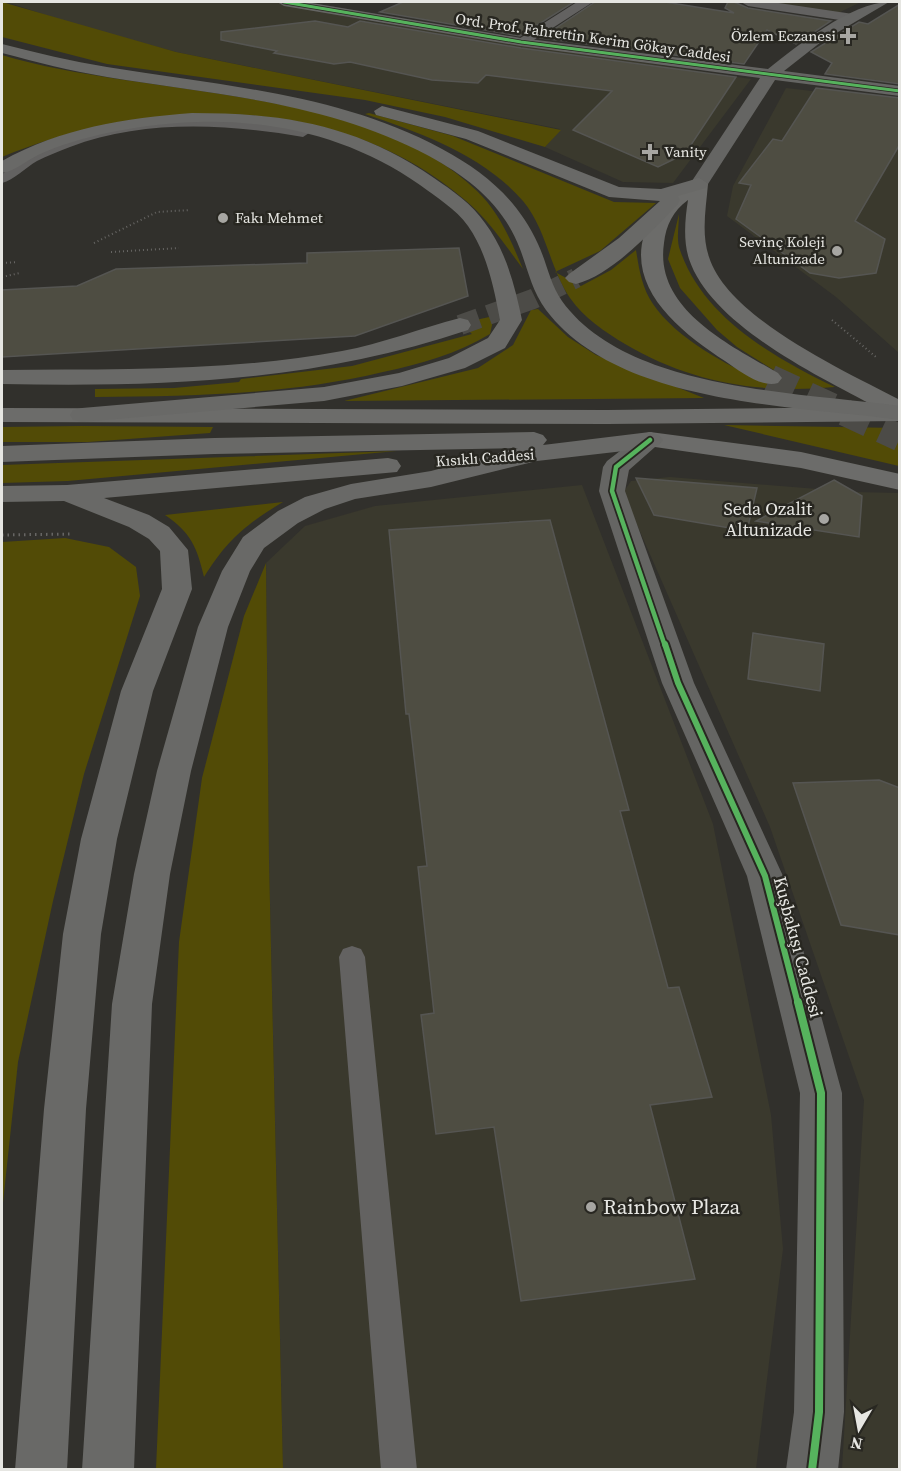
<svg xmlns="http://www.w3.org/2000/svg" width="901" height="1471" viewBox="0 0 901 1471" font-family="'Source Serif 4',serif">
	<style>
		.built { fill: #3a392d }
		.green { fill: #524b06 }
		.building { fill: #4e4d42; stroke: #555552; stroke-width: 1.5 }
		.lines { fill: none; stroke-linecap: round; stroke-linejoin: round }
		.primary-tunnel { stroke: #4c4b47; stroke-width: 27; stroke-dasharray: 27 14; stroke-linecap: butt }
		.highway-tunnel { stroke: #4c4b47; stroke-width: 20; stroke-dasharray: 20 10; stroke-linecap: butt }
		.path-far1 { stroke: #676664; stroke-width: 2; stroke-dasharray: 1 3; stroke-linecap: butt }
		.path { stroke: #676664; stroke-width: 3; stroke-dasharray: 1.5 4; stroke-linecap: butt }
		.lane { fill: #636261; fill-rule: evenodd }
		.street { fill: #636261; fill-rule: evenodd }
		.secondary { fill: #656563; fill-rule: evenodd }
		.primary { fill: #6c6c6a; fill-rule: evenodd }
		.highway { fill: #696967; fill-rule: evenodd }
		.cycleway-far3-casing { stroke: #282721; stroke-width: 4.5 }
		.cycleway-far2-casing { stroke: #282721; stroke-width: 8 }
		.cycleway-far1-casing { stroke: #282721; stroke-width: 10 }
		.cycleway-casing { stroke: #282721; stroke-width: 12 }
		.cycleway-far3 { stroke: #56b35d; stroke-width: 3 }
		.cycleway-far2 { stroke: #56b35d; stroke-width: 4.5 }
		.cycleway-far1 { stroke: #56b35d; stroke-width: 6 }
		.cycleway { stroke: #56b35d; stroke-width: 8 }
		.poi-dot { fill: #a7a6a2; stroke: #282721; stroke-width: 2 }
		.labels { text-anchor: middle; stroke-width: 5; stroke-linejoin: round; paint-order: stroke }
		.far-poi-label { font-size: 15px; fill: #e6e6e2; stroke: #282721; text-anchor: end }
		.far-street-label { font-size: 15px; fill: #e6e6e2; stroke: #282721 }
		.poi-label { font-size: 18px; fill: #e6e6e2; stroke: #282721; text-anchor: end }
		.street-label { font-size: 18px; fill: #e6e6e2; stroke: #282721 }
		.near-poi-label { font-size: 21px; fill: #e6e6e2; stroke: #282721; text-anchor: start }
	</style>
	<rect width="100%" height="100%" fill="#31302c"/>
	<!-- built -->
	<path class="built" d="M6,2H276L369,21L751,79L673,183L623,182L545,147L560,129L176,52L77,25Z
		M758,2H861L836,14Z
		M786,88L899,101V353L836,297L727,216L733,186Z
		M670,477L854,492L899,493V1469H842L864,1100L770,827L623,493L631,481Z
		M582,485L713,824L771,1115L783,1249L756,1469H283L269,860L266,563L305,526L375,506Z"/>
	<!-- green -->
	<path class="green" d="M2,2L176,52L561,130L545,147L445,117L365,100L107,64L2,37Z
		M2,55C144,98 367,84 477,191C500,213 511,241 523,269C505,245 489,220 465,200C339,91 148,96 2,157Z
		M369,113L453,136L614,202L656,203L600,251L555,272L581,286L611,270L636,250C639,269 642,288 653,304C676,338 726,365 763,381L780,374L737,347L717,330L680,288L668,259L679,214C679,225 676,240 680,250C703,318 775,358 835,387C760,394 691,383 625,344C605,332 584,318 570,298C549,267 547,230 523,201C483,155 421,133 365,114Z
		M538,309L568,337L596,355L704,398L344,401L478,368L513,345L531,310Z
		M494,316L490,334C457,354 420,364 383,372C286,395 194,396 95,397V389L174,388L239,382L241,379L352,366L472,334L464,327L480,319Z
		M724,425L899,428V466Z
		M81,426L213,427L210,433L88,442H2V427Z
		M397,451L68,481L2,483V465Z
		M283,502C245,525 228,539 204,577C197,547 191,533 165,515Z
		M65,538L109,547L136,567L140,596L84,774L53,901L18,1062L2,1212V542Z
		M266,563L269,860L283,1469H156L179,942L202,778L244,616Z"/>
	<!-- building -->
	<path class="building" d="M403,2H574L520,36L380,12Z
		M595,2H665L734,13L725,8L728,2H734L748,8L831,21L796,44L767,30L744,64L541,38Z
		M900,4V84L825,74L832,63L811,52L859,22L868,24Z
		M315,21L348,27L360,21L521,48L736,77L685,154L658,167L573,130L612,91L486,75L478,83L432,80L350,62L334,64L274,53L277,51L221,40V32Z
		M816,88L900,98V144L855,221L885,239L876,273L839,278L810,273L736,219L751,185L739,183L773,139L782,141Z
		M459,248L468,296L355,336L2,357V290L77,286L116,269L307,263V253Z
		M636,478L757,488L747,531L654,515Z
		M834,480L862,496L859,537L756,521Z
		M550,520L629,810L620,811L668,988L679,987L712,1097L650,1105L695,1279L521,1301L494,1127L436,1134L421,1015L434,1013L418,867L427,866L409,714H406L389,530Z
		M753,633L824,644L820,691L748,679Z
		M879,780L900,788V935L841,925L793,783Z"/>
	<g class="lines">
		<!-- primary-tunnel -->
		<path class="primary-tunnel" d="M770,378L900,438"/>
		<!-- highway-tunnel -->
		<path class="highway-tunnel" d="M460,325L533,299L576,278"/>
		<!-- path-far1 -->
		<path class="path-far1" d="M94,243L157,212L190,210
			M111,252L179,248
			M2,263L17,262
			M2,277L20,273
			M832,320L876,357"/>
		<!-- path -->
		<path class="path" d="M2,535L73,534"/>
		<!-- lane -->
		<path class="lane" d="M188,120C211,120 294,120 309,133L303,137C228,124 143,119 70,147C59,151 47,156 37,161C25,168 14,180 2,183V174C59,136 120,124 188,120Z
			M352,946L361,949L365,957L417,1470H381L339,957L343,949Z"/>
		<!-- street -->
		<path class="street" d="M577,2H593L526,45L521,46L514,42Z
			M741,2H772L853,14L860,18L853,22L748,6Z"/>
		<!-- secondary -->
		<path class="secondary" d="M277,2H306L521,38L768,69C797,46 852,2 889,2L821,42L784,71L900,86V96L775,80L708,184L699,190L690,184L760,78L521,46L284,6Z
			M650,432L659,435L663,440L629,470L625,491L694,683L783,876L842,1093L844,1412L838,1470H786L794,1412L800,1093L747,876L662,683L599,491L603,467L607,461L641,435Z"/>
		<!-- primary -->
		<path class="primary" d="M699,178L708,184C706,208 701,234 709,257C728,318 845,371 900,400V421L607,424L2,422V408L607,410L876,407C818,376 711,325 689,259C683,240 685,219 688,200C673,211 666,225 664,243C654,309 730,345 778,373L782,378L778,383C760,388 740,371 725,361C674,328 612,277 656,210C666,196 684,182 699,178Z
			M650,432L801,452L900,474V490L801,468L641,445L637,440L641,435Z"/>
		<!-- highway -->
		<path class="highway" d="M2,44C37,53 71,61 107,67C221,86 338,93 442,149C485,172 518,200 538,244C547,263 550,284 562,301C627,391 799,392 900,406V420C791,405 618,405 546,310C532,291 528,270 520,249C503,204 469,178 429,156C328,102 217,95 107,77C71,71 36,62 2,53Z
			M382,106L478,131L619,187L661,189L699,178L708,184L706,188L678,196L680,200L678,204C653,230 612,275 576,284L569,282L565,278L569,274L619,238L660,201L609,197L466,139L376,115L374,111Z
			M192,113C284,113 357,125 434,178C453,191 472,204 485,223C506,251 515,286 522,320L505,348L465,368L402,386L324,401L82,422L73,420L70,415L73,410L82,408L324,387L399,373L449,358L488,338L500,320C494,288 487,253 468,226C456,209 436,197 420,185C327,120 216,110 107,133C84,138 59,145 38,155C26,161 15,171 2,173V161C61,128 125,118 192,113Z
			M460,318L468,320L471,325L468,330C315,382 162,387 2,384V370C115,369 230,372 342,351C382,344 420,328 460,318Z
			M534,432L543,435L547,440L543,445L650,432L659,435L663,440L659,445L650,448L537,461L431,487L355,499L325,509L298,523L264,548L250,571L228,627L191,771L170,874L152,1004L134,1470H82L112,1004L134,874L157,771L198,627L222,571L243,537L278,511L305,497L351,484L431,471L518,448L214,454L2,462V446L214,438Z
			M388,458L397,460L401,466L397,472L104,498L149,515L169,527L188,550L192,589L153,691L117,839L101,934L86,1109L67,1470H15L44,1109L63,934L81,839L121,691L162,589L160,551L149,539L129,527L64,501L2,502V486L67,485Z"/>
		<defs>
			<path id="cycleway-far3" d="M284,2L521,42L900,91"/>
			<path id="cycleway-far2" d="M650,440L616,467L612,491L665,646"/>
			<path id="cycleway-far1" d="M665,644L678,683L765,876L798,1004"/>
			<path id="cycleway" d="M798,1002L821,1093L819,1412L812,1470"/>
		</defs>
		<!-- cycleway-far3 casing -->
		<use href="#cycleway-far3" class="cycleway-far3-casing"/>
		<!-- cycleway-far2 casing -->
		<use href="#cycleway-far2" class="cycleway-far2-casing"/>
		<!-- cycleway-far1 casing -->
		<use href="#cycleway-far1" class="cycleway-far1-casing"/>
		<!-- cycleway casing -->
		<use href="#cycleway" class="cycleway-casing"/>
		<!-- cycleway-far3 -->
		<use href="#cycleway-far3" class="cycleway-far3"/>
		<!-- cycleway-far2 -->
		<use href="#cycleway-far2" class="cycleway-far2"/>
		<!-- cycleway-far1 -->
		<use href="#cycleway-far1" class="cycleway-far1"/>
		<!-- cycleway -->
		<use href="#cycleway" class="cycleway"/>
	</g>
	<!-- markers -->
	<g class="poi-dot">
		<path d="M845 27h6v6h6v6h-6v6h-6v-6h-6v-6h6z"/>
		<path d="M647 143h6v6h6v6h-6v6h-6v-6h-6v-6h6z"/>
		<circle cx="223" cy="218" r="6"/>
		<circle cx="837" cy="251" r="6"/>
		<circle cx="824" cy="519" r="6"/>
		<circle cx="591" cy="1207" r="6"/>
	</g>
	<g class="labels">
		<!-- far-poi labels -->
		<g class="far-poi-label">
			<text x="836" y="41">Özlem Eczanesi</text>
			<text x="664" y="157" text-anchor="start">Vanity</text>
			<text x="235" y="223" text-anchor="start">Fakı Mehmet</text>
			<text x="825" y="247">Sevinç Koleji<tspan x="825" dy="17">Altunizade</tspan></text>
		</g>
		<!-- far-street labels -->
		<g class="far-street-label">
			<text transform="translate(593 38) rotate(8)" y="5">Ord. Prof. Fahrettin Kerim Gökay Caddesi</text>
			<text transform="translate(485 458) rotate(-4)" y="5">Kısıklı Caddesi</text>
		</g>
		<!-- poi labels -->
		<g class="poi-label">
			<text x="812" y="515">Seda Ozalit<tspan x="812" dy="21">Altunizade</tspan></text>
		</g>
		<!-- street labels -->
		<g class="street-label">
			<text transform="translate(798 947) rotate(75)" y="6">Kuşbakışı Caddesi</text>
		</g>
		<!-- near-poi labels -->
		<g class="near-poi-label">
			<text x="603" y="1214">Rainbow Plaza</text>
		</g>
	</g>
	<!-- border -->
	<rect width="901" height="1471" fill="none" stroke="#e6e6e2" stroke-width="6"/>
	<!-- north arrow -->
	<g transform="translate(859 1429) rotate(190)" stroke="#282721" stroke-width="4.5" paint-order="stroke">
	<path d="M0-4.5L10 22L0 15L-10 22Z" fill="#e6e6e2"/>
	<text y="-9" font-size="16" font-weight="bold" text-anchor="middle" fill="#e6e6e2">N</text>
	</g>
</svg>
